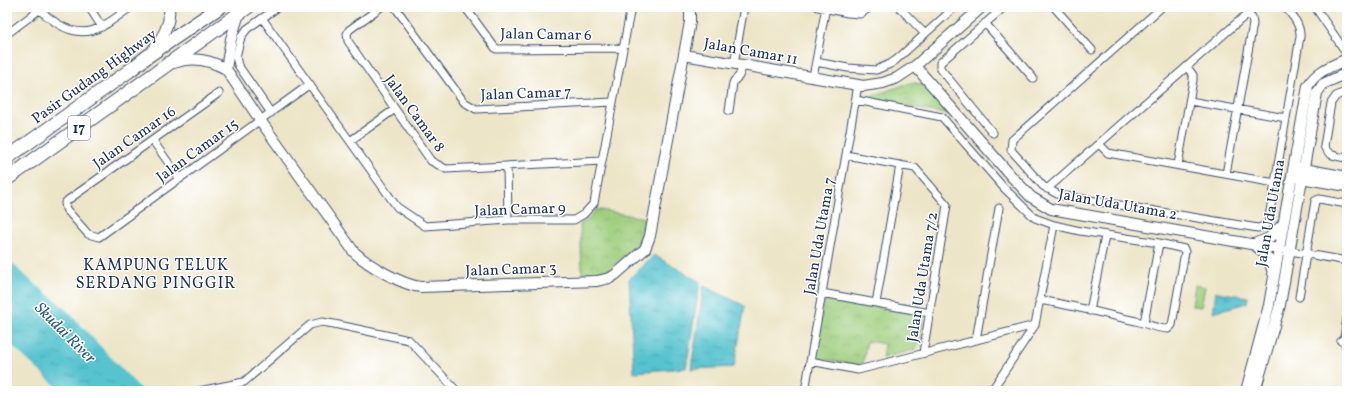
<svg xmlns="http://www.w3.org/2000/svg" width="1354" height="398" viewBox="0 0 1354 398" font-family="Vollkorn,serif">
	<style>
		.green { fill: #9dcd7b; stroke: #5c7e6c }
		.park { fill: url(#park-crowns); stroke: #5c7e6c }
		.water { fill: url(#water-ripples); stroke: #397996 }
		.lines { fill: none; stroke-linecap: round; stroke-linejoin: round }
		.river { stroke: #57c3cf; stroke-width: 11 }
		.street-casing { stroke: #3a4a6e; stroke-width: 9 }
		.secondary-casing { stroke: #3a4a6e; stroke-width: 12 }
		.highway-casing { stroke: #3a4a6e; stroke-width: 15 }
		.street { stroke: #fff; stroke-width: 7 }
		.secondary { stroke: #fff; stroke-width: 10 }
		.highway { stroke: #fff; stroke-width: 13 }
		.labels { text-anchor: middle; stroke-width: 3; stroke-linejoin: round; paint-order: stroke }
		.shield { fill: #fff; stroke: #5f6d8e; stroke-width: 1 }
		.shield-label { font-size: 14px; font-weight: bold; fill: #1b2f5e }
		.street-label { font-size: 15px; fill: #1b2f5e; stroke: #fff }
		.neighbourhood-label { font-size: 16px; letter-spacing: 1px; fill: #1b2f5e; stroke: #fff }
		.water-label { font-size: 16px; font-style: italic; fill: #2d5b80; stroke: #fff }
	</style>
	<defs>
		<pattern id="park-crowns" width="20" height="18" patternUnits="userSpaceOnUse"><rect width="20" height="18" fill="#9dcd7b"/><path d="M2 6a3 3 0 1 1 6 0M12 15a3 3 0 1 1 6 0" fill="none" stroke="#87b06d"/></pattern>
		<pattern id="water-ripples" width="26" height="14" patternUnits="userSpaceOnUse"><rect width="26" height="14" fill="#57c3cf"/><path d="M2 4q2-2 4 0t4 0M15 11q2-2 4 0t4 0" fill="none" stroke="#479fab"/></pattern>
	</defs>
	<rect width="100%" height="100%" fill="#fff"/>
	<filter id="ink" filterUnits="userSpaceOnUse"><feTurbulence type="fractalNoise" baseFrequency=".025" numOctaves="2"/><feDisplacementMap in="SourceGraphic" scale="8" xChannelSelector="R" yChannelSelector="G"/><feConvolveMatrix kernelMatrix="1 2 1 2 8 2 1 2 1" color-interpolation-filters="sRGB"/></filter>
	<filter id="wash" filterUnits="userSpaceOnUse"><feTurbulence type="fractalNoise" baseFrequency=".012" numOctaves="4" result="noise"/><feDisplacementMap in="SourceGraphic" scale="16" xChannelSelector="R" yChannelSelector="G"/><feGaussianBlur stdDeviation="0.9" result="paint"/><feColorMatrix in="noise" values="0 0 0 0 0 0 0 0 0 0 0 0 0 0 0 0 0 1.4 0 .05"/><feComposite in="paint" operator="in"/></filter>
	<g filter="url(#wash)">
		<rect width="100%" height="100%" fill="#ede5c7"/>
		<!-- green -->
		<path class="green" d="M1195,285L1205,287L1201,307L1192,306Z"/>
		<!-- park -->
		<path class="park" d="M913,82L930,87L950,115L865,98Z
			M596,209L644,218L640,242L607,271L582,273L580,224L590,217Z
			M828,298L920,315L923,320L919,344L914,350L882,358L884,344L867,341L863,363L856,365L818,358L815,353L824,301Z"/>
		<!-- water -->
		<path class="water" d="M654,255L700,282L686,368L634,372L629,279Z
			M7,265L17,276L61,312L135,391H69L7,334Z
			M704,286L745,306L734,367L691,369Z
			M1216,292L1248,297L1247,303L1213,312Z"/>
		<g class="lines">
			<!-- river -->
			<path class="river" d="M7,265L17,276L61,312L135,391
				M7,334L69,391"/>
		</g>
	</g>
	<g filter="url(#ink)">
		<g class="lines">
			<defs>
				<path id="street" d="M35,7C42,12 50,19 58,24C89,43 106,24 131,7
					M89,7L102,27
					M381,7L349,30L347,34L348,41L431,161L446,169L602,161
					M395,7L464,102L476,109L613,102
					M465,7L496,49L623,48
					M818,7L848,13L860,14L871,7
					M899,7L925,34
					M1054,7L1092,50
					M1162,7L1012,140L1011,150L1043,186L1059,195L1258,228L1264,226L1268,223L1300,37C1301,25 1292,15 1285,7
					M1315,7L1347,54
					M262,18L397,207L425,226L508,220H574L584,214L594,203L631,7
					M985,23L1033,78
					M7,34L39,10
					M816,62L848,68L876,70L890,64L896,60L955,7
					M734,64L744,7
					M813,77L826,7
					M1347,91L1336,96L1331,103L1324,146C1329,157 1336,156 1347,158
					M219,93L68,200L65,203L66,209L88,234L99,237L310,84
					M856,100L942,117L1004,188L1035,218L1054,225L1080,231L1159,243L1184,249L1185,252L1172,325L1168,329C1157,329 1147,324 1136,321C1104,314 1072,305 1039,300
					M1190,101L1286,118
					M729,111L733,83L734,81L739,76L743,65
					M271,113L238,65L236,57L241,37L247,29L278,7
					M993,133L940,68V63L1004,7
					M153,141L180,179
					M350,141L395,109
					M1099,144L1108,153L1275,183
					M846,155L915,168L947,205L923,353
					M1178,165L1193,80V75L1187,67
					M507,166L508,220
					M1226,174L1253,24L1252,18L1247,14
					M1047,189L1255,7
					M1285,250L1347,261
					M822,293L930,313
					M1299,297L1315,201L1319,199L1347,204
					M876,303L900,165
					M1090,311L1105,236
					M1144,323L1159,243
					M976,340L999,208
					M1341,341L1344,338L1347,318
					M810,361L858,370L1035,325
					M199,391L244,382L310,325L322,322L334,324L409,340L454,388L455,391
					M805,391L858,85
					M988,391L994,387L1035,325L1054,225"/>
				<path id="secondary" d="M152,51C162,37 171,25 169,7
					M684,55L858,85L863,86L883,83L897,78L915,66L982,7
					M174,63C192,56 210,60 226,69L260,120L354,252C368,265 402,285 421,287L597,281L610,278L615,275L645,249L650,236L690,22V7
					M915,66L1012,177L1031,197L1051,209L1279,249
					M226,69L231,39L239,14
					M1299,168L1347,177
					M1295,177L1347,186
					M1254,244L1269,238L1283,224
					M1256,246C1266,253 1270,261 1273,273
					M1246,391L1269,305L1308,86C1316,71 1332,66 1347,59
					M1255,391L1280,305L1317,93L1323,84L1347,73"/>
				<path id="highway" d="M7,158L129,71L148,56L220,7
					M7,179L248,7"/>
			</defs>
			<!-- street casing -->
			<use href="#street" class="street-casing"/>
			<!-- secondary casing -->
			<use href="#secondary" class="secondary-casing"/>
			<!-- highway casing -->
			<use href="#highway" class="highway-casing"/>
			<!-- street -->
			<use href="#street" class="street"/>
			<!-- secondary -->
			<use href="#secondary" class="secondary"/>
			<!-- highway -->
			<use href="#highway" class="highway"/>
		</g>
	</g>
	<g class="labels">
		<!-- shield labels -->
		<rect class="shield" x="68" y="116" width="22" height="24" rx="3"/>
		<g class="shield-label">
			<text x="79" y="133">17</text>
		</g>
		<!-- street labels -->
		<g class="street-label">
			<text transform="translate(546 34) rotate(1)" y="5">Jalan Camar 6</text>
			<text transform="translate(751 51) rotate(10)" y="5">Jalan Camar 11</text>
			<text transform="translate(94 76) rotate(-36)" y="5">Pasir Gudang Highway</text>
			<text transform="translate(526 93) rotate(-2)" y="5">Jalan Camar 7</text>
			<text transform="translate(415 113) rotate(54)" y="5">Jalan Camar 8</text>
			<text transform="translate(134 137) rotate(-35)" y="5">Jalan Camar 16</text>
			<text transform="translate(197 150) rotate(-36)" y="5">Jalan Camar 15</text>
			<text transform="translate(1118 204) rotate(10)" y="5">Jalan Uda Utama 2</text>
			<text transform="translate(520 209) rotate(-2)" y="5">Jalan Camar 9</text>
			<text transform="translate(1270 213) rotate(-80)" y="5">Jalan Uda Utama</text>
			<text transform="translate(819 236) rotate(-80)" y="5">Jalan Uda Utama 7</text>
			<text transform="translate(511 269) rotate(-2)" y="5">Jalan Camar 3</text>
			<text transform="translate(922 277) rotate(-81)" y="5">Jalan Uda Utama 7/2</text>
		</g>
		<!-- neighbourhood labels -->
		<g class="neighbourhood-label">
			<text x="156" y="270">KAMPUNG TELUK<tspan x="156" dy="18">SERDANG PINGGIR</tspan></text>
		</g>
		<!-- water labels -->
		<g class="water-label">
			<text transform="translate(66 332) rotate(45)" y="6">Skudai River</text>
		</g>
	</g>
	<!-- margin -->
	<rect width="1354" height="398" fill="none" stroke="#fff" stroke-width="24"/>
</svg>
